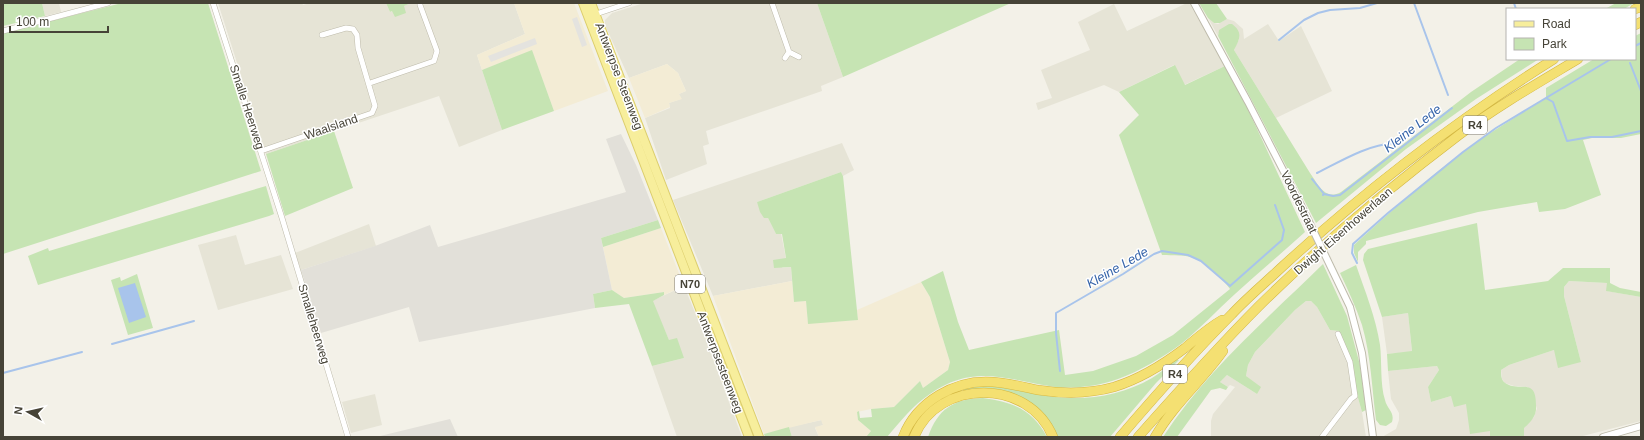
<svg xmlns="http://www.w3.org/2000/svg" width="1644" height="440" viewBox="0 0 1644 440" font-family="Arial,sans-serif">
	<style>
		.residential { fill: #e6e4d6 }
		.commercial { fill: #f3ecd5 }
		.industrial { fill: #e2e0d9 }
		.green { fill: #c6e4b3 }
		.parking { fill: #e4e3df }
		.water { fill: #a8c4eb }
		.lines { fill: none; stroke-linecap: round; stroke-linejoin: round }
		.stream { stroke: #a8c4eb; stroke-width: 2 }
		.minor-casing { stroke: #bebbab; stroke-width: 6 }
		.tertiary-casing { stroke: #bebbab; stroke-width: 8 }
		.primary-casing { stroke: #dcce6d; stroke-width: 10 }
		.motorway-casing { stroke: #d3b742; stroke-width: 10 }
		.minor { stroke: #fff; stroke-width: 5 }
		.tertiary { stroke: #fff; stroke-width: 6 }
		.primary { stroke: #f7ee9c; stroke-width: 8 }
		.motorway { stroke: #f4e072; stroke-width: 9 }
		.tertiary-bridge-casing { stroke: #bebbab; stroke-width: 8; stroke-linecap: butt }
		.tertiary-bridge { stroke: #fff; stroke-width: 6 }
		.labels { text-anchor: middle; stroke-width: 3; stroke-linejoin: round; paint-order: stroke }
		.shield { fill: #fff; stroke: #7e7b73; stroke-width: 1 }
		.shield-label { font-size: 11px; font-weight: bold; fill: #464337 }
		.street-label { font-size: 12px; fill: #464337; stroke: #fff }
		.water-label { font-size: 13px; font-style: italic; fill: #3765aa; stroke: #fff }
	</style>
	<rect width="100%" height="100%" fill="#f3f1e8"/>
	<!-- residential -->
	<path class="residential" d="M42,3H59L61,12L45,16Z
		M218,3H278L279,4L302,3L303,5L310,3H386L390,12L411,3H514L525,34L477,55L502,130L459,147L439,96L266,154Z
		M644,3H817L843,77L821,86L822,91L706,131L709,144L703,146L707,164L666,180L645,118L670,108L669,103L681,99L679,94L686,91L678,73L667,64L629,78L605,25V20L612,13Z
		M1187,3H1189L1225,66L1184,85L1174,65L1119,92L1104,85L1038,110L1036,103L1052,98L1041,70L1090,50L1078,22L1114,4L1127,31Z
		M1208,18L1214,23L1218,24L1227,19L1234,21L1243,29L1244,39L1268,24L1279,41L1301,26L1332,91L1276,118L1234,50L1239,39L1218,33V36Z
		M842,143L854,170L843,176L841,172L757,202L768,218L776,234L781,233L786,259L782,268L791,267L792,281L713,296L673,200Z
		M369,224L376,246L301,270L295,253Z
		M236,235L245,265L281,255L293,289L218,310L198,245Z
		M1569,281L1607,283V291L1641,297V421L1579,437H1524V428L1534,417L1537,408L1528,387L1514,386L1505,383L1502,379L1501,370L1509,365L1554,350L1581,362L1564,296V287Z
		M684,286L701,327L742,437H677L652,366L684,358L669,340L652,301Z
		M1306,301H1311L1317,307L1330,330L1339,331L1362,412L1366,437H1211V421L1213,414L1235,387L1230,385L1228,387L1220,382L1227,375L1257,394L1246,376L1248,365L1255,352L1295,310Z
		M1408,313L1412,352L1387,354L1382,317Z
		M1437,366L1439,370L1428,387L1431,402L1451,396L1466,404L1490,431V437H1382L1396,429L1399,420V413L1391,399L1388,371Z
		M375,394L382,425L351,433L342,402Z
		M822,420L823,425L815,428L819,437H792L789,427Z"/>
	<!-- commercial -->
	<path class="commercial" d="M514,3H574L608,91L554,111L532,51L482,70L477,55L525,34Z
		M667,64L678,73L686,91L679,94L682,99L669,103L670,107L645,118L629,78Z
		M661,228L684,286L664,295V292L624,298L612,290L603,247Z
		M792,281L794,302L806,301L808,323L858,320L857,310L921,282L930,297L950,362L948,370L923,388L920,381L894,407L871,409L857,412L858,420L871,431L866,437H819L815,427L823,425L821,420L764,434L713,296Z"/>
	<!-- industrial -->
	<path class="industrial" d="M621,134L636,165L658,220L601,238L612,290L593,294L595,308L419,342L409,307L321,333L301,270L375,246L430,225L438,247L626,192L606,139Z
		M450,419L458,437H376Z"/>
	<!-- green -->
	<path class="green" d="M3,3H42L45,16L3,26Z
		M122,3H208L261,171L3,254V33Z
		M386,3H411L404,6L406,13L395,17L392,11L390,12Z
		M817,3H1011L843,77Z
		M1199,3H1216L1227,19L1220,23H1214L1208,18Z
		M1616,3H1634L1624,9H1605Z
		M1229,24H1232C1243,32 1240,39 1234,50L1310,173C1318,184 1325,201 1341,192L1471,92L1520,59H1539L1476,99L1406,149L1316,223L1218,36L1219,30Z
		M1641,33V134L1621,138H1592L1583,140L1601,195L1565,209L1539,212L1537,202L1478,212L1366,241V244L1358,252V262L1354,253V245C1389,213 1425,180 1463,152C1490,132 1518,116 1546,98V88L1594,59H1635V36Z
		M532,50L554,111L502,130L482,70Z
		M1175,65L1185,85L1225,66L1245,103L1305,232C1282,253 1258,273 1235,294C1217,310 1200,329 1181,344C1162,358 1140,371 1118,379C1098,386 1076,389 1055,387C1007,380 974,363 930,394C913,405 900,422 887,437H866L871,431L858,420L857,412L859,411L860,418L872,417L871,409L894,407L920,381L923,388L948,370L950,362L930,297L921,282L943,271L958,322L969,350L1059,330L1065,375L1093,371L1136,356L1173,335L1230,289C1223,279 1207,264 1196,259C1187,254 1172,256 1162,255L1119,135L1139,115L1119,92Z
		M334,131L353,188L285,216L266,154Z
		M841,172L843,176L858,320L808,324L806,301L794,302L791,267L774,268L773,260L786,258L782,234H776L768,218H764L760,212L757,202Z
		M266,186L274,214L269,216L38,285L28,256L48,248L49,251Z
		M658,220L661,228L603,247L601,238Z
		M1477,223L1485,290L1548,281L1563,268H1610V283L1620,288L1641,292V297L1606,291L1607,283L1569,281L1564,287V296L1581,362L1558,368L1554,350L1509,365L1501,370C1501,374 1501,379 1504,382C1518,394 1536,375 1536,405C1537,415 1532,421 1524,428V437H1490V431L1470,434L1466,404L1454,407L1451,396L1431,402L1428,387L1439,370L1437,366L1388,371L1387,354L1412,351L1408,313L1382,317L1363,260L1364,254L1368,249Z
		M1323,264L1347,316L1360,365L1366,410L1362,412L1339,331L1330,330L1317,307L1311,301H1306L1295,310L1255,352L1248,365L1246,376L1261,387L1257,394L1227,375L1220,382L1228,387L1226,390L1220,388L1211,390L1177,437H1163C1206,371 1268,318 1323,264Z
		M1356,265C1365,291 1376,318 1380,345C1382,361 1380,385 1385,400C1387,409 1395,412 1392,422L1386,426L1380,425L1376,420C1372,389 1371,356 1362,325C1356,307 1348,290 1340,273Z
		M137,274L153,328L128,335L111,280L120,277L121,281Z
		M612,290L624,298L664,292V295L653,301L669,340L677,338L684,358L652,366L629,304L595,308L593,294Z
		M1176,360H1179L1156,383L1110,437H1057C1052,430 1049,422 1044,415C1024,391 992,387 963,391V388C987,383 1012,389 1036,394C1075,402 1116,399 1152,378C1160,373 1168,366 1176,360Z
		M983,398C1012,402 1032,409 1047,437H928C938,409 953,399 983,398Z
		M789,427L792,437H765L764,434Z"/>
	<!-- parking -->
	<path class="parking" d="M577,17L587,45L582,47L572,19Z
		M535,38L537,44L491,62L488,56Z"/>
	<!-- water -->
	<path class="water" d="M135,283L146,317L129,323L118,288Z"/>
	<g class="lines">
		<!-- stream -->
		<path class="stream" d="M1414,3L1448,95
			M1514,3L1516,9
			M1279,40L1304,20L1318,13L1330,10L1360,8L1377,3
			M1635,46L1641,43
			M1630,63L1641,91
			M1546,98L1553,102L1567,141L1590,137H1612L1641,131
			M1317,173C1341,161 1367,145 1394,143
			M1312,179L1324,194
			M1323,195L1324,194L1333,196L1340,195L1452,108
			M1357,263L1352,253L1353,244L1388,213L1463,152L1496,128L1611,59
			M112,344L194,321
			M1060,371L1056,333V313L1123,274L1154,254L1162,251L1188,255L1201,261L1230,286L1282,240L1284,230L1275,205
			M3,373L82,352"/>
		<defs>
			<path id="minor" d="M213,3L282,218L348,437
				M772,3L789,52L785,58
				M593,15L629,3
				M3,31L108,3
				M789,52L799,57
				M370,83L434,61L437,51L420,5
				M261,151L372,113L375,106L358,48L357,35L353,29L346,28L322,35
				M1322,437L1351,399L1355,396L1350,362L1338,334"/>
			<path id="tertiary" d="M1194,3L1248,102L1301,205
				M1350,307L1362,353L1373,437
				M1603,437L1641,426"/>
			<path id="primary" d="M583,3L749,437
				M591,3L759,437"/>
			<path id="motorway" d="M1635,9L1641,7
				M1635,25L1641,22
				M903,437C917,401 956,379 993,382C1008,383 1023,387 1038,390C1064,394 1089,394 1114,387C1140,379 1164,364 1185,348C1197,338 1208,328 1222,320
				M914,437C938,378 1029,378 1053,437
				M1120,437C1156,395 1193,353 1232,314C1248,297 1266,282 1283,266C1367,189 1457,120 1554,59
				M1138,437C1177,393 1217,348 1259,306C1321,245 1389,188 1459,135C1496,107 1538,83 1578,59
				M1155,437C1173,405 1202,381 1223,351"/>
		</defs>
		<!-- minor casing -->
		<use href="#minor" class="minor-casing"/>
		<!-- tertiary casing -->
		<use href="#tertiary" class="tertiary-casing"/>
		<!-- primary casing -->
		<use href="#primary" class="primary-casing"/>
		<!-- motorway casing -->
		<use href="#motorway" class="motorway-casing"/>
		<!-- minor -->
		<use href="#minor" class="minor"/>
		<!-- tertiary -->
		<use href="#tertiary" class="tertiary"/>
		<!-- primary -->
		<use href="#primary" class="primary"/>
		<!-- motorway -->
		<use href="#motorway" class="motorway"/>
		<defs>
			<path id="tertiary-bridge" d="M1301,205L1350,307"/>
		</defs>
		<!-- tertiary-bridge casing -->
		<use href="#tertiary-bridge" class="tertiary-bridge-casing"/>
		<!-- tertiary-bridge -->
		<use href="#tertiary-bridge" class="tertiary-bridge"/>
	</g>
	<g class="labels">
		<!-- shield labels -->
		<g class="shield">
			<rect x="1463" y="116" width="24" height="18" rx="3"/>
			<rect x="675" y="275" width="30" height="18" rx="3"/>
			<rect x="1163" y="365" width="24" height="18" rx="3"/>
		</g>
		<g class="shield-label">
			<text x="1475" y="129">R4</text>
			<text x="690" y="288">N70</text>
			<text x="1175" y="378">R4</text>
		</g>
		<!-- street labels -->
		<g class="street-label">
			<text transform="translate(619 76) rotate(69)" y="4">Antwerpse Steenweg</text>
			<text transform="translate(247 107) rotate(72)" y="4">Smalle Heerweg</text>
			<text transform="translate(331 127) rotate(-19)" y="4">Waalsland</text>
			<text transform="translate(1299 202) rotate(64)" y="4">Voordestraat</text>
			<text transform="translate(1343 231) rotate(-41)" y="4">Dwight Eisenhowerlaan</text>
			<text transform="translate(314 324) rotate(73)" y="4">Smalleheerweg</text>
			<text transform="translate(720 362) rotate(69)" y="4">Antwerpsesteenweg</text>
		</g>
		<!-- water labels -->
		<g class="water-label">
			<text transform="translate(1412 128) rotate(-38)" y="5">Kleine Lede</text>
			<text transform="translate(1117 267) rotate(-30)" y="5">Kleine Lede</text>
		</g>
	</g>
	<!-- border -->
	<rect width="1644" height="440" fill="none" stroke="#464337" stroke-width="8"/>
	<!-- legend -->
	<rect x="1506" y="8" width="130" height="52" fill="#ffffff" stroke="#b5b4af"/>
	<rect x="1514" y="21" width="20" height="6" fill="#f7ee9c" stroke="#b5b4af"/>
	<text x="1542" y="28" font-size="12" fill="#464337">Road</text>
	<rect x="1514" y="38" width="20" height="12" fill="#c6e4b3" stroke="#b5b4af"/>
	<text x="1542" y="48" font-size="12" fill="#464337">Park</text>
	<!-- north arrow -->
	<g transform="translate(28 412) rotate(278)" stroke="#ffffff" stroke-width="3" paint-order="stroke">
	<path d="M0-3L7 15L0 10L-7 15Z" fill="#464337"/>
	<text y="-6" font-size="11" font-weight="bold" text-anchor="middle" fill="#464337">N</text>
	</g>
	<!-- scale -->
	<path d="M10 26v6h98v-6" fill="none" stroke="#464337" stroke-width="2"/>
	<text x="16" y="26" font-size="12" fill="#464337" stroke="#ffffff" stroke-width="3" paint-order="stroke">100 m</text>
</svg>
